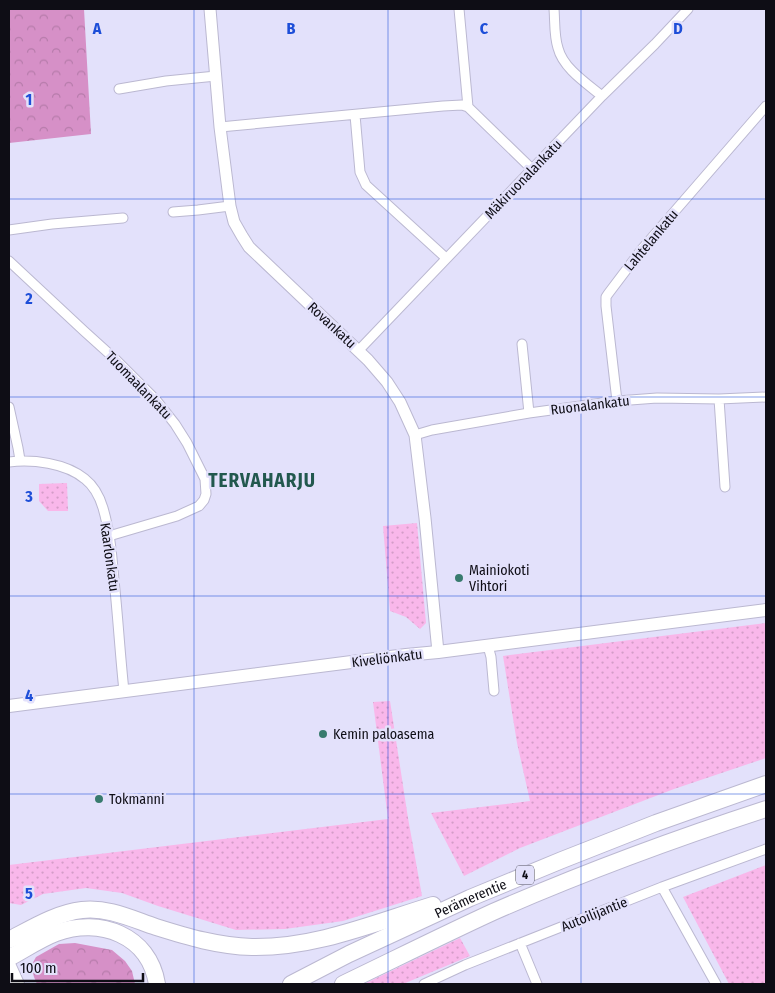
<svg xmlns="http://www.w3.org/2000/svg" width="775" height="993" viewBox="0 0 775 993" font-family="'Fira Sans Condensed',sans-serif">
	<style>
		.grass { fill: url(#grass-dots) }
		.forest { fill: url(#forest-crowns) }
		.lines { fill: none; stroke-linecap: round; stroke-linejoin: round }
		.minor-casing { stroke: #bbb8d1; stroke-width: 11 }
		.tertiary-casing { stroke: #bbb8d1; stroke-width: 13 }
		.secondary-casing { stroke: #bbb8d1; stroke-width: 14 }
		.motorway-casing { stroke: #bbb8d1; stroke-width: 18 }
		.minor { stroke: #fff; stroke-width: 9 }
		.tertiary { stroke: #fff; stroke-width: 11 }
		.secondary { stroke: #fff; stroke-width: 12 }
		.motorway { stroke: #fff; stroke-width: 16 }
		.grid { fill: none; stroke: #1d4ed8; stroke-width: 1; stroke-opacity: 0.55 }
		.poi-dot { fill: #387b6e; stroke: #e3e1fb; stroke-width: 2 }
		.labels { text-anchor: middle; stroke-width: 5; stroke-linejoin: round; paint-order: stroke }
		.shield { fill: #e3e1fb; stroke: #4e4d5a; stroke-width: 1 }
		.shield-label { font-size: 12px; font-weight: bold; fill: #0e0d15 }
		.street-label { font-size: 14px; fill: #0e0d15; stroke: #e3e1fb }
		.poi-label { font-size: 14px; fill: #0e0d15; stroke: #e3e1fb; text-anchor: start }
		.district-label { font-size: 19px; font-weight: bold; letter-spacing: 1px; fill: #22584e; stroke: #e3e1fb }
		.grid-label { font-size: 16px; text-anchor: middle; font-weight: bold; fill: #1d4ed8; stroke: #e3e1fb; stroke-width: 5; stroke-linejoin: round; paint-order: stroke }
	</style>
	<defs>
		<pattern id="grass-dots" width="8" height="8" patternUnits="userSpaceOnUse" patternTransform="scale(1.25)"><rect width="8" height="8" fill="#f9b7ea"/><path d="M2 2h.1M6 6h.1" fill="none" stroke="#d49cc8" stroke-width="1.8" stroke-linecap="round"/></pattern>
		<pattern id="forest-crowns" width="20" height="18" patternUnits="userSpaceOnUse" patternTransform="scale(1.25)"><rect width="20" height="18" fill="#d690c7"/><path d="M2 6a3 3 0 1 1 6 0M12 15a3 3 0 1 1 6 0" fill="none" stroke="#b67baa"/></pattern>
	</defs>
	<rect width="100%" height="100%" fill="#e3e1fb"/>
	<!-- grass -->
	<path class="grass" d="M67,483L68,511H48L39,501V484Z
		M417,523L426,623L420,629L406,617L390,611L383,526Z
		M766,623V758L674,789L520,848L464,876L431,813L530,801L517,743L503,656Z
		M390,701L408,818L422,896L343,921L285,929L236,930L158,906L122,893L86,888L43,894L21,905L9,903V865L388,819L373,702Z
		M766,865V984H729L683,897Z
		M460,938L470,956L403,984H364Z"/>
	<!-- forest -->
	<path class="forest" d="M9,9H84L91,134L9,143Z
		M75,943L112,950L125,961L132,971L135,984H37L34,977L31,966L36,957L59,944Z"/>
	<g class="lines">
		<defs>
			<path id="minor" d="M459,9L468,107L533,170
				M554,9C555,21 554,36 558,48C563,68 586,83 602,96
				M119,89L166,81L216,76
				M355,115L360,172L366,185L446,258
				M220,127L443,106L462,105L468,107
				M173,212L198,210L230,206
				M9,230L52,224L123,218
				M9,261L84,331L115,359L156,400L175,424L187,443L205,479L206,494L204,500L199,506L177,516L109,536
				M522,344L529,413
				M359,350L602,96L655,44L688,9
				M719,399L725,487
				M617,401L606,306V297L608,294L642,249L766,106
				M9,407L18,448L20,460
				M415,435L432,430L529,413L617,401L657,398L719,399L766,397
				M9,462C32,459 66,463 85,479C94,486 100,498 103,508C110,532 112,556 114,580C118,617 120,654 124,691
				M488,646L491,657L494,691
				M662,887L716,984
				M520,943L537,984
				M424,984L465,965L662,887L766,849"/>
			<path id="tertiary" d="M210,9L220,127L230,206L234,222L242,236L249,247L368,360L387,382L400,402L415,435L425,518L438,652"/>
			<path id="secondary" d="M9,706L406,655L438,652L766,610
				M9,964L18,984"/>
			<g id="motorway">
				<path d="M9,940C32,928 56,913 82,910C108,907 132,919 156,927C188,937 218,946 252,947C315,948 374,923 433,905"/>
				<path d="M9,958C24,950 40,939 56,933C100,917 149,935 157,984"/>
				<path id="s1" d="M291,984L349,954L470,898L562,860L656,823L766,784"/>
				<path d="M343,984C393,960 443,935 493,912C582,873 674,839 766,809"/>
			</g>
		</defs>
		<!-- minor casing -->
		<use href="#minor" class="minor-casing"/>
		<!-- tertiary casing -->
		<use href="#tertiary" class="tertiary-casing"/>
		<!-- secondary casing -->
		<use href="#secondary" class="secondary-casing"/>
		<!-- motorway casing -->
		<use href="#motorway" class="motorway-casing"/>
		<!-- minor -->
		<use href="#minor" class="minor"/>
		<!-- tertiary -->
		<use href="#tertiary" class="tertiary"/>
		<!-- secondary -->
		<use href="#secondary" class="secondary"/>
		<!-- motorway -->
		<use href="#motorway" class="motorway"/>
	</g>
	<!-- grid -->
	<path class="grid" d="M194,9V984M388,9V984M581,9V984M9,199H766M9,397H766M9,596H766M9,794H766"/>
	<!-- markers -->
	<g class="poi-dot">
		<circle cx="459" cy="578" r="5"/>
		<circle cx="323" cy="734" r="5"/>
		<circle cx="99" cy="799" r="5"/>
	</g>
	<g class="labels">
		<!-- shield labels -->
		<rect class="shield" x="516" y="865.5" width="18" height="19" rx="4"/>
		<g class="shield-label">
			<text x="525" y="879">4</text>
		</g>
		<!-- street labels -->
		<g class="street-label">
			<text transform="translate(523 179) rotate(-46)" y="5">Mäkiruonalankatu</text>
			<text transform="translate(651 240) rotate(-50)" y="5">Lahtelankatu</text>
			<text transform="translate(332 325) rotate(43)" y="5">Rovankatu</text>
			<text transform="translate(139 385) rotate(46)" y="5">Tuomaalankatu</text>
			<text transform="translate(590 405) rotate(-7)" y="5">Ruonalankatu</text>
			<text transform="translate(110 557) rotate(82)" y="5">Kaarlonkatu</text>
			<text transform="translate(387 658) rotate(-7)" y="5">Kiveliönkatu</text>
			<text dy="5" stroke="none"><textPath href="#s1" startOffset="199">Perämerentie</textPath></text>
			<text transform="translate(594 914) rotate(-22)" y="5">Autoilijantie</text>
		</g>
		<!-- poi labels -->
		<g class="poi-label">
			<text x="469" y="575">Mainiokoti<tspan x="469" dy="16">Vihtori</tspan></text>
			<text x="333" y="739">Kemin paloasema</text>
			<text x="109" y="804">Tokmanni</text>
		</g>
		<!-- district labels -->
		<g class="district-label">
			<text x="262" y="487">TERVAHARJU</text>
		</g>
	</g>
	<g class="grid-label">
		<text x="97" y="34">A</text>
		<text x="291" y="34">B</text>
		<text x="484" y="34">C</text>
		<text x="678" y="34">D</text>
		<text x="29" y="105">1</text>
		<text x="29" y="304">2</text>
		<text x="29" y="502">3</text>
		<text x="29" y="701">4</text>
		<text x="29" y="899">5</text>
	</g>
	<!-- border -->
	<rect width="775" height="993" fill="none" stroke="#0e0d15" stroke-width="20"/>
	<!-- scale -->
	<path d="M12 973v8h131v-8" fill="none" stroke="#0e0d15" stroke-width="2.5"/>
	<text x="20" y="973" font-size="15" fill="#0e0d15" stroke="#e3e1fb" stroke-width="4" paint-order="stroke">100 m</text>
</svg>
